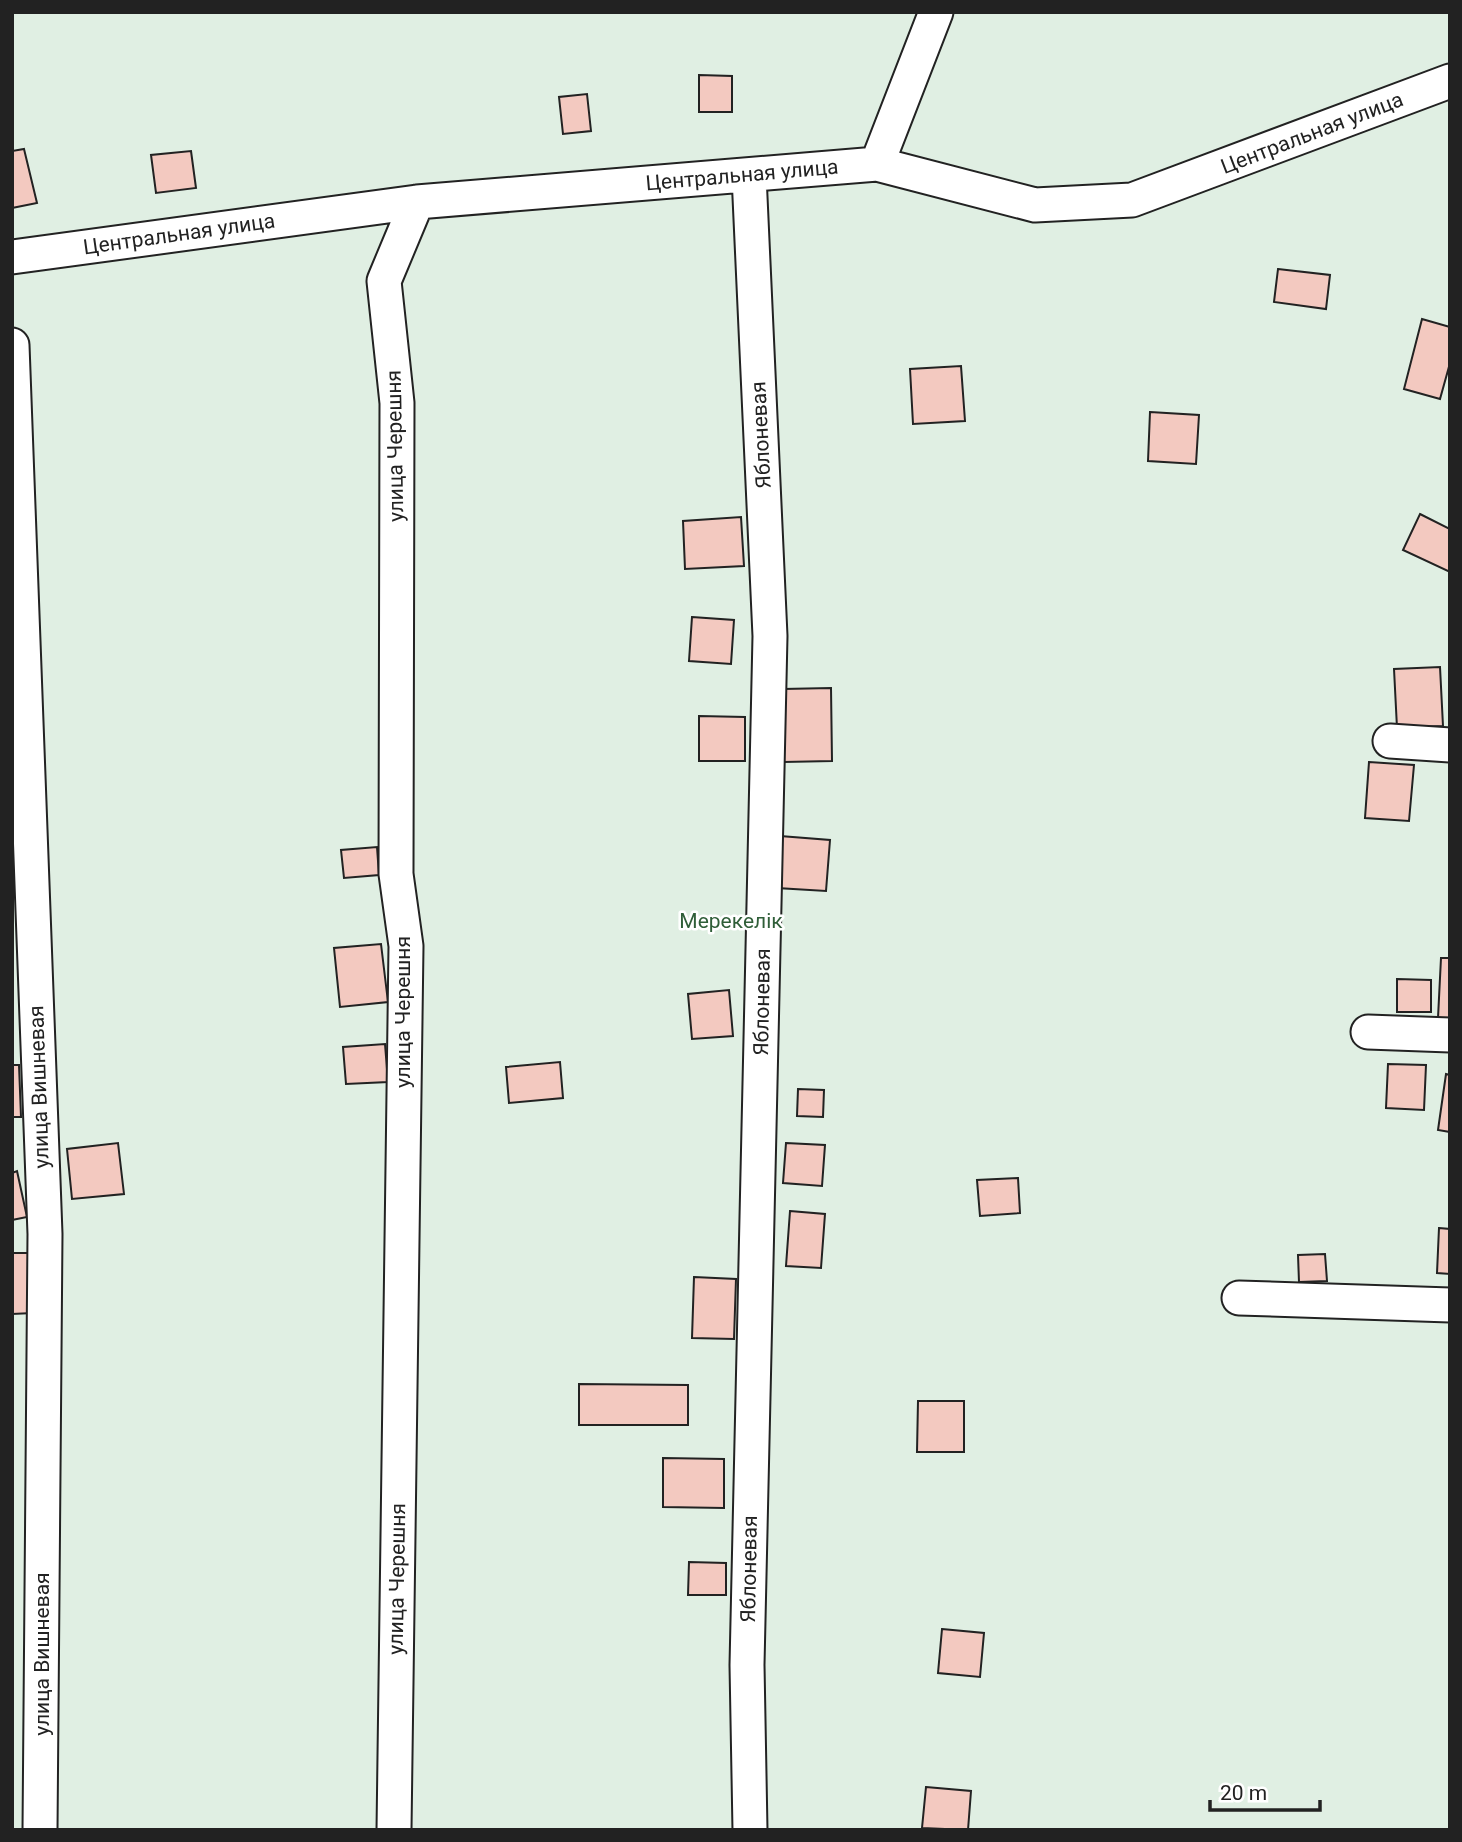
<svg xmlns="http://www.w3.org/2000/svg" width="1462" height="1842" viewBox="0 0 1462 1842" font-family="Roboto,sans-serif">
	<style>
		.green { fill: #e0efe3; stroke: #6f6f6f; stroke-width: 2 }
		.building { fill: #f3c9c0; stroke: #222; stroke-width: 2 }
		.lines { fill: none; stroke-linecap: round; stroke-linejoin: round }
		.minor-casing { stroke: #222; stroke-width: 37 }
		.minor { stroke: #fff; stroke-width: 33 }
		.labels { text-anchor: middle; stroke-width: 5; stroke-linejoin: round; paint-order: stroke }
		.street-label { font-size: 21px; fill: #222; stroke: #fff }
		.park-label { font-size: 21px; fill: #2f5e38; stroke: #fff }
	</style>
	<rect width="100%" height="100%" fill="#fff"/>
	<!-- green -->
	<path class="green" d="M12,12H1450V1830H12Z"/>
	<!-- building -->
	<path class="building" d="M699,75L732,76V112H699Z
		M587,94L591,131L563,134L559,97Z
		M24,149L37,203L12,208V151Z
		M191,151L196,188L156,193L151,155Z
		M1278,269L1330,275L1326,309L1274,302Z
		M1422,319L1450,327V363L1440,399L1404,389Z
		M961,366L965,421L913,424L910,369Z
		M1150,412L1199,415L1196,464L1148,461Z
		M1420,514L1450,529V572L1403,550Z
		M741,517L744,566L685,569L683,521Z
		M692,617L734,620L731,664L689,661Z
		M1440,667L1443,726L1397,728L1394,669Z
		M831,688L832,761L784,762L783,689Z
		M699,716L745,717V761H699Z
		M1369,762L1414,765L1409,821L1365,818Z
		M780,836L830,840L826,891L777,888Z
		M377,847L379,875L344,878L341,850Z
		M381,944L388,1002L340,1007L334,948Z
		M1441,958H1450V1018H1438Z
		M1397,979L1431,980V1012H1397Z
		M729,990L733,1036L692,1039L688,994Z
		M385,1044L388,1082L346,1084L343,1047Z
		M560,1062L563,1098L509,1103L506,1067Z
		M1388,1064L1426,1065L1424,1110L1386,1108Z
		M12,1065H19L21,1117H12Z
		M1446,1074L1450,1075V1132L1438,1130Z
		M798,1089L824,1090L823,1117L797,1116Z
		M118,1143L124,1194L72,1199L67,1149Z
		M786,1143L825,1145L822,1186L783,1183Z
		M17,1171L27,1217L12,1220V1173Z
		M1018,1178L1020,1213L980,1216L977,1180Z
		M790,1211L825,1214L821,1268L786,1266Z
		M1439,1228L1450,1229V1274L1437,1273Z
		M12,1253H32L33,1313L12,1314Z
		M1325,1254L1327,1281L1299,1282L1298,1255Z
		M694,1277L736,1279L734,1339L692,1338Z
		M579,1384L688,1385V1425H579Z
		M918,1401H964V1452H917Z
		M663,1458L724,1459V1508L663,1507Z
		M689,1562L726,1563V1595H688Z
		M942,1629L984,1633L980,1677L938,1673Z
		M926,1787L971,1791L968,1830L922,1828Z"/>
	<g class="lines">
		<defs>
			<path id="minor" d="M877,164L936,12
				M749,175L770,636L747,1665L750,1830
				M12,257L417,202L877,164L1035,205L1132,200L1450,81
				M12,345L45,1234L40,1830
				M1390,741L1450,745
				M1368,1032L1450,1035
				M1239,1298L1450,1305
				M394,1830L406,946L396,874L397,403L384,281L417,202"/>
		</defs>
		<!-- minor casing -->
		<use href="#minor" class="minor-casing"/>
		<!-- minor -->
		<use href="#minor" class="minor"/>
	</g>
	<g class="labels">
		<!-- street labels -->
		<g class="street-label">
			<text transform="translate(1312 133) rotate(-21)" y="7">Центральная улица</text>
			<text transform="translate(742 175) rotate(-5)" y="7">Центральная улица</text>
			<text transform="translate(179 234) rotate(-8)" y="7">Центральная улица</text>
			<text transform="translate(761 435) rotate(-93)" y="7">Яблоневая</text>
			<text transform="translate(395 446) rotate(-91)" y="7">улица Черешня</text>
			<text transform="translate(762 1002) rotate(-89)" y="7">Яблоневая</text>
			<text transform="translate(403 1012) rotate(-90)" y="7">улица Черешня</text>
			<text transform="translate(39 1087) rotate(-92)" y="7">улица Вишневая</text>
			<text transform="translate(749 1569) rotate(-89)" y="7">Яблоневая</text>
			<text transform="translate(397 1579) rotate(-89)" y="7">улица Черешня</text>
			<text transform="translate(42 1654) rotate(-90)" y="7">улица Вишневая</text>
		</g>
		<!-- park labels -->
		<g class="park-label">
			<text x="731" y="928">Мерекелік</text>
		</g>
	</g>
	<!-- border -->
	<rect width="1462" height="1842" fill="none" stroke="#222222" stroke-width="28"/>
	<!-- scale -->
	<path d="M1210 1800v10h110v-10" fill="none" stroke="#222222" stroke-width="3.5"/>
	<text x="1220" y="1800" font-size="21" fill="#222222" stroke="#ffffff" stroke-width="5" paint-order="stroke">20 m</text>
</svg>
